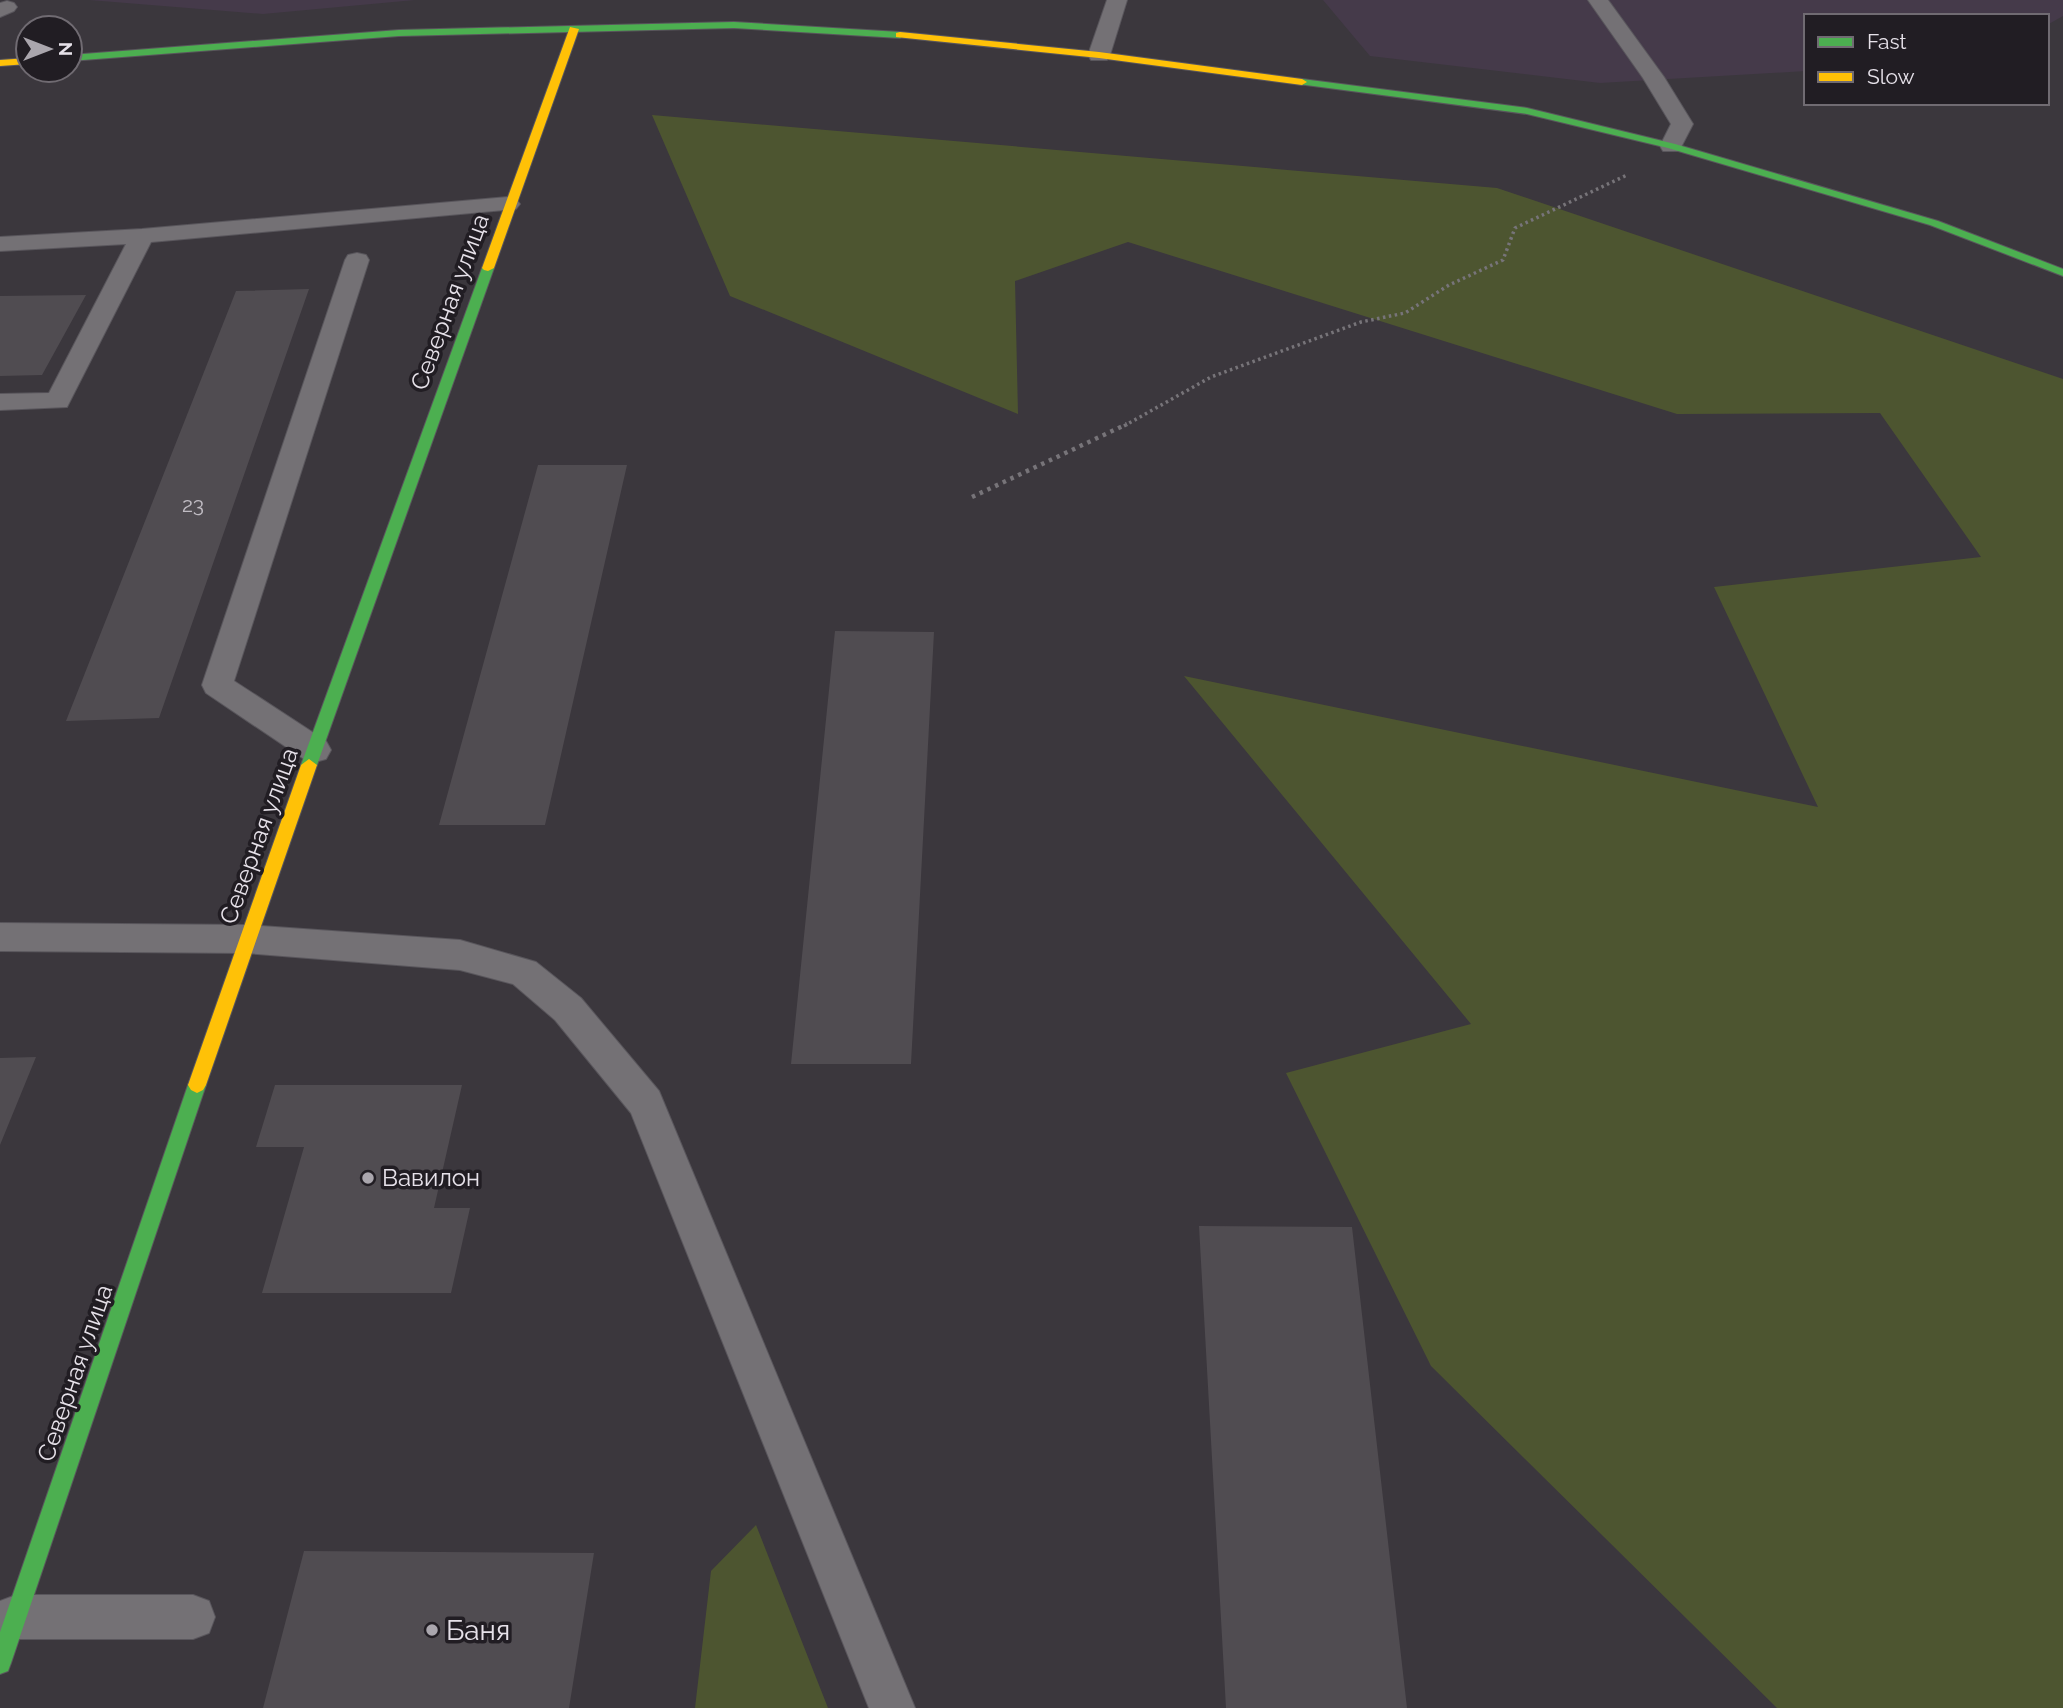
<svg xmlns="http://www.w3.org/2000/svg" width="2063" height="1708" viewBox="0 0 2063 1708" font-family="Raleway,sans-serif">
	<style>
		.built { fill: #453a4a }
		.green { fill: #4d5530 }
		.building { fill: #504c51 }
		.lines { fill: none; stroke-linecap: round; stroke-linejoin: round }
		.lane-casing { stroke: #59565c; stroke-width: 2 }
		.fast-casing { stroke: #59565c; stroke-width: 2 }
		.slow-casing { stroke: #59565c; stroke-width: 2 }
		.path-far1 { stroke: #777479; stroke-width: 3.5; stroke-dasharray: 2.5 3.5; stroke-linecap: butt }
		.path { stroke: #777479; stroke-width: 4.5; stroke-dasharray: 3.5 5; stroke-linecap: butt }
		.lane { fill: #747175; fill-rule: evenodd }
		.fast { fill: #4caf50; fill-rule: evenodd }
		.slow { fill: #ffc107; fill-rule: evenodd }
		.poi-dot { fill: #aaa6ad; stroke: #211d23; stroke-width: 2.5 }
		.labels { text-anchor: middle; stroke-width: 7; stroke-linejoin: round; paint-order: stroke }
		.number-label { font-size: 21px; fill: #c0bcc3 }
		.street-label { font-size: 24px; fill: #e6e1e9; stroke: #211d23 }
		.poi-label { font-size: 24px; fill: #e6e1e9; stroke: #211d23; text-anchor: start }
		.near-poi-label { font-size: 28px; fill: #e6e1e9; stroke: #211d23; text-anchor: start }
	</style>
	<rect width="100%" height="100%" fill="#3b373d"/>
	<!-- built -->
	<path class="built" d="M89,0H415L263,14Z
		M1323,0H2063V16L2047,25V16H1806V71L1600,83L1370,56Z"/>
	<!-- green -->
	<path class="green" d="M652,115L1497,188L2063,379V1708H1777L1431,1366L1286,1073L1471,1024L1184,676L1818,807L1714,587L1981,557L1880,413L1677,414L1128,242L1015,281L1018,414L730,296Z
		M756,1525L828,1708H695L711,1571Z"/>
	<!-- building -->
	<path class="building" d="M309,289L159,718L66,721L236,291Z
		M86,295L42,375L0,376V296Z
		M538,465H627L545,825H439Z
		M835,631L934,632L911,1064H791Z
		M36,1057L0,1145V1058Z
		M275,1085H462L434,1208H470L451,1293H262L304,1147H256Z
		M1199,1226L1352,1227L1407,1708H1226Z
		M304,1551L594,1553L569,1708H263Z"/>
	<g class="lines">
		<defs>
			<path id="lane" d="M1107,0H1127L1110,55L1107,60H1091L1088,55Z
				M1588,0H1608L1664,77L1693,124L1679,151H1663L1660,146L1671,124L1643,78Z
				M7,1L14,3L17,7L14,11L0,17V3Z
				M508,197L516,199L520,204L516,209L151,242L67,407L0,410V394L49,393L126,244L0,251V237L142,229Z
				M357,253L366,255L369,260L234,681L326,741L331,750L326,759L315,762L304,759L206,693L202,685L345,260L348,255Z
				M0,923L246,925L460,940L536,962L581,998L659,1091L915,1708H869L631,1113L555,1020L513,984L460,970L246,953L0,951Z
				M16,1595H193L209,1601L215,1617L209,1633L193,1639H16L0,1632V1601Z"/>
			<path id="fast" d="M734,22L900,32L905,35L900,38L734,28L399,36L70,61V55L399,30Z
				M1302,79L1527,108L1675,144L1938,221L2063,269V276L1930,225L1668,148L1527,114L1298,84V80Z
				M488,265L494,268L317,765L309,771L304,769L301,765L482,268Z
				M197,1077L203,1080L206,1085L11,1663L8,1671L0,1674V1632L188,1085L191,1080Z"/>
			<path id="slow" d="M570,27L579,29L494,268L488,271L484,270L482,268Z
				M900,32L1099,52L1302,79L1307,82L1302,85L1099,58L896,37V33Z
				M28,58V64L0,66V60Z
				M309,759L317,765L206,1085L203,1090L197,1093L191,1090L188,1085L301,765Z"/>
		</defs>
		<!-- lane casing -->
		<use href="#lane" class="lane-casing"/>
		<!-- fast casing -->
		<use href="#fast" class="fast-casing"/>
		<!-- slow casing -->
		<use href="#slow" class="slow-casing"/>
		<!-- path-far1 -->
		<path class="path-far1" d="M1124,426L1211,377L1361,322L1405,313L1449,285L1503,260L1515,228L1627,175"/>
		<!-- path -->
		<path class="path" d="M972,497L1127,424"/>
		<!-- lane -->
		<use href="#lane" class="lane"/>
		<!-- fast -->
		<use href="#fast" class="fast"/>
		<!-- slow -->
		<use href="#slow" class="slow"/>
	</g>
	<!-- markers -->
	<g class="poi-dot">
		<circle cx="368" cy="1178" r="7"/>
		<circle cx="432" cy="1630" r="7"/>
	</g>
	<g class="labels">
		<!-- number labels -->
		<g class="number-label">
			<text x="193" y="512">23</text>
		</g>
		<!-- street labels -->
		<g class="street-label">
			<text transform="translate(450 302) rotate(-70)" y="8">Северная улица</text>
			<text transform="translate(259 836) rotate(-70)" y="8">Северная улица</text>
			<text transform="translate(75 1373) rotate(-71)" y="8">Северная улица</text>
		</g>
		<!-- poi labels -->
		<g class="poi-label">
			<text x="382" y="1186">Вавилон</text>
		</g>
		<!-- near-poi labels -->
		<g class="near-poi-label">
			<text x="446" y="1640">Баня</text>
		</g>
	</g>
	<!-- legend -->
	<rect x="1804" y="14" width="245" height="91" fill="#211d23" stroke="#706b72" stroke-width="2"/>
	<rect x="1818" y="37" width="35" height="10" fill="#4caf50" stroke="#706b72" stroke-width="2"/>
	<text x="1867" y="49" font-size="21" fill="#e6e1e9">Fast</text>
	<rect x="1818" y="72" width="35" height="10" fill="#ffc107" stroke="#706b72" stroke-width="2"/>
	<text x="1867" y="84" font-size="21" fill="#e6e1e9">Slow</text>
	<!-- north arrow -->
	<g transform="translate(49 49) rotate(90)"><circle r="33" fill="#211d23" stroke="#706b72" stroke-width="2"/>
	<path d="M0-5L12 26L0 18L-12 26Z" fill="#aaa6ad"/>
	<text y="-10" font-size="19" font-weight="bold" text-anchor="middle" fill="#e6e1e9">N</text>
	</g>
</svg>
